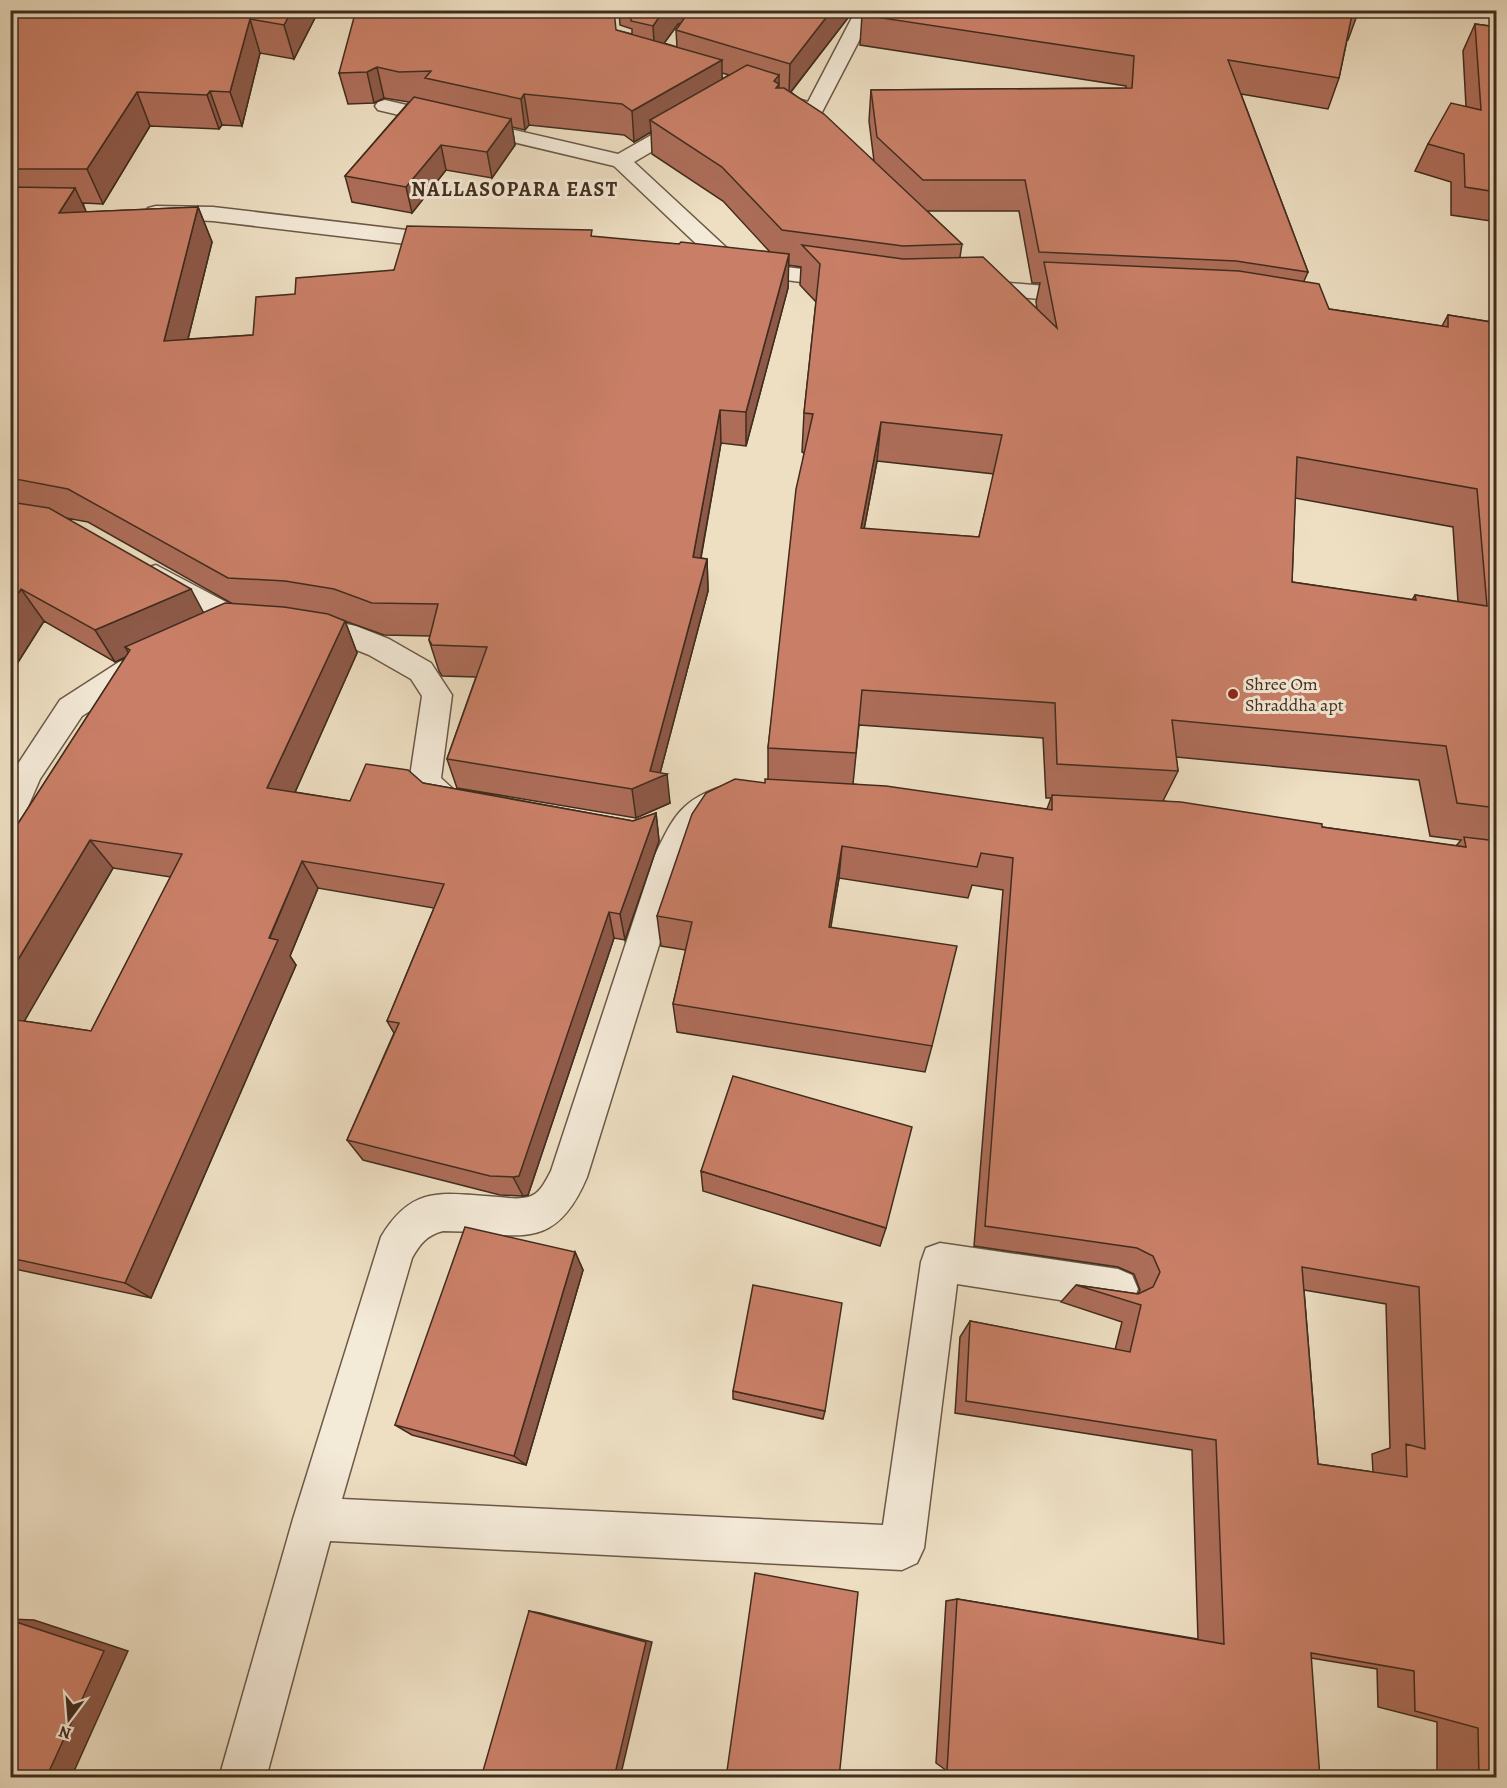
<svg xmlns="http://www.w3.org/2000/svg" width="1507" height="1788" viewBox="0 0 1507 1788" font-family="Alegreya,serif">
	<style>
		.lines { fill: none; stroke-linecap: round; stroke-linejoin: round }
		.street-casing { stroke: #6c5946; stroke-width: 3 }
		.street { fill: #f4ead8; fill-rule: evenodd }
		.wall { fill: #ad6d59; stroke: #412c1d; stroke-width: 1.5; fill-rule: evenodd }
		.shaded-wall { fill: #8d5948; stroke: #412c1d; stroke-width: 1.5 }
		.building { fill: #c97f67; stroke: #412c1d; stroke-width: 1.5; fill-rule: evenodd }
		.poi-dot { fill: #8f2418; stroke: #f4ead8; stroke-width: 2 }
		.labels { text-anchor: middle; stroke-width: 6; stroke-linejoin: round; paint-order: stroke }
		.poi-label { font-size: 18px; fill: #412c1d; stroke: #f4ead8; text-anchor: start }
		.far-district-label { font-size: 20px; font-weight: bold; letter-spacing: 1.5px; fill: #412c1d; stroke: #f4ead8 }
	</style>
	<rect width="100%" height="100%" fill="#eedfc3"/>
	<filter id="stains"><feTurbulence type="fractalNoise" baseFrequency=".00333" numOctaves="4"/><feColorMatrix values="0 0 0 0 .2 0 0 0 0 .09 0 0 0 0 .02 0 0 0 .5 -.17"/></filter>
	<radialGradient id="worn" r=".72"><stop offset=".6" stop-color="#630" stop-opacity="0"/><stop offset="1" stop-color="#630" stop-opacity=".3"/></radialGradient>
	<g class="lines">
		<defs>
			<path id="street" d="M856,10H875L821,114L814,116L767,102L764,98L767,94L774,92L808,102Z
				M385,100L618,154L683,117H697L700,121L697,125L634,162L742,262L845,274L853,276L857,281L853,286L845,288L726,272L614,166L378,110L375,106L378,102Z
				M156,206L213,207L448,235L456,237L459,242L456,247L448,249L213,221L148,218L145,213L148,208Z
				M974,280L1081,289L1089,291L1093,296L1089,301L1081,303L966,292L962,287L966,282Z
				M156,565L243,611L264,614L268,622L264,630L254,633L228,630L146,582L142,575L146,568Z
				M308,616L356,626L389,639L431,663L452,695L441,778L454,790L474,795L479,804L474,813C449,822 421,806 409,783L422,696L411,679L369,655L342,644L298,635L294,627L298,619Z
				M146,651L156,654L161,662L156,670L82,716L40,779L21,823L10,827V776L60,700L119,662Z
				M724,786L735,790L740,799L735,808L708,822L687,855L587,1177C553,1258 513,1231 443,1231C427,1235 420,1244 412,1258L342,1499L883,1525L921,1262L926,1248L940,1243L1118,1269L1132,1275L1138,1289L1132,1303L1118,1309L957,1284L924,1548L917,1563L902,1570L330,1541L266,1778H219L293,1519L381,1237C413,1183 444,1194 498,1197C508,1198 521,1200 531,1196C541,1192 546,1180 551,1171L655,855C673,817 682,799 724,786Z"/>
		</defs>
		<!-- street casing -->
		<use href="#street" class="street-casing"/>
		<!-- street -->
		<use href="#street" class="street"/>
	</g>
	<!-- wall -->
	<path class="wall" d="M10,10H319L294,59L260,53L242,126L222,125L219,129L150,126L103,204L83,203L86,212L198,207L212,242L188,339L253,335L295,294L394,270L593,237L770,252L723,201L652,154L651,132L634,142L624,135L529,125L525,130L512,127L515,145L492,178L446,170L412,213L352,202L345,176L409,102L384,98L374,103L348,104L339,73L616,30L632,34V29L620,25L619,10H854L791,92L874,161L869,121L871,90L1126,88V86L860,45L862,15L864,10H1359L1348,40H1347L1339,78L1328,109L1241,94L1308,272L1304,281L1329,309L1442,326L1448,315L1497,323V1778H1437V1722L1378,1707L1377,1669L1311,1658L947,1771L936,1763L946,1601L957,1599L1198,1639L1192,1450L955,1413L960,1337L970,1321L1115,1350L1122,1322L1061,1302L1076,1285L1138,1294L1140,1290L1134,1274L1118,1267L974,1246L1003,890L972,885L968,898L839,878L830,927L932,1046L925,1072L677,1032L673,1004L686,950L661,946L657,916L768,779V748L804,453L802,452L804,413L816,302L800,285L801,267L788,265V288L746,446L721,443L701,558L707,559L708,591L660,773L670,803L636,818L457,788L447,759L476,677L442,676L439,671L429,640L430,636L384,635L342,620L345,621L357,653L295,792L350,801L423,783L633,821L656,813L659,841L625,940L614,938L528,1195L523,1196L500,1195L363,1160L347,1140L394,1033L387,1021L434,908L318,888L290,956L296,965L151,1298L10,1268V836L125,658L115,662L44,621L10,675ZM681,23L676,30L677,47L664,43L678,24ZM722,73L729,75L722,79ZM927,211H1019L1032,283H1040L1036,302L1037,309L960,257L962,244ZM877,461L994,474L979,537L864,529ZM1295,498L1453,527L1458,602L1415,595L1412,600L1292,582ZM66,518L88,522L233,604L204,613ZM859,725L1043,738L1046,798H1051L1047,809L853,784ZM1176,757L1419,780L1430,836L1461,840L1456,846L1322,827L1163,801L1178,771ZM113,868L171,877L91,1031L24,1021ZM1304,1290L1386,1304L1390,1448L1372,1454L1373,1472L1318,1464Z
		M1475,24L1497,27V222L1451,215V182L1415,171L1428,144L1466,106L1463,51Z
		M701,1171L886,1228L880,1246L703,1191Z
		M575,1252L583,1270L526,1465L412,1435L395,1425Z
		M733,1391L825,1411L823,1419L733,1399Z"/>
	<!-- shaded-wall -->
	<path class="shaded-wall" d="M292,10H319L294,59L284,25Z
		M664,10H688V21L678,24L655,56L653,26Z
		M832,10H854L789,94L790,64Z
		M250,19L260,53L242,126L230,92Z
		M722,60V91L650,120L651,132L634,142L632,111Z
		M377,67L384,98L374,103L367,72Z
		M779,75V84L778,118L774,81Z
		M210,91L222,125L219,129L207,95Z
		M137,92L150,126L103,204L87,169Z
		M524,94L529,125L525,130L521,99Z
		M511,119L515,145L492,178L487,152Z
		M441,145L446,170L412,213L406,187Z
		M75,188L91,222L59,213Z
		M198,207L212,242L179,375L164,341Z
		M789,254L788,288L746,446V412Z
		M720,410L721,443L695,590L693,557Z
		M881,422L877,461L857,566L861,528Z
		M707,559L708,591L659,777L667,774L670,803L636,818L632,789L650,771Z
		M21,589L44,621L10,675V606Z
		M191,589L208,621L125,647L130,655L115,662L95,630Z
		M345,621L357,653L284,817L267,788Z
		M656,813L659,841L625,940L620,914Z
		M90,840L113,868L14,1039L10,1036V973Z
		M842,846L839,878L826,957L829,927Z
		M302,861L318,888L290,956L296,965L151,1298L125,1283Z
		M609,912L614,938L528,1195L523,1196L513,1177Z
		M575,1252L583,1270L526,1465L514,1456Z
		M529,1611L540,1613L652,1642L620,1778H614Z
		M10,1619L34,1620L128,1651L71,1778H46Z"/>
	<!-- building -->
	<path class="building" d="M10,10H292L284,25L250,19L230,92L210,91L207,95L137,92L87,169H10Z
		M356,10H614L616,30L722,60L632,111L622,104L524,94L521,99L425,78L431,71L399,72L377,67L367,72L339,73Z
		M631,10H664L653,26L631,21Z
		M690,10H832L790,64L676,30Z
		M864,10H1353L1339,78L1228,60L1308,272L1236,261L1039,252L1025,180H923L877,137L871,90L1132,88L1134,56L862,15Z
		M1475,24L1497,27V192L1465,187L1464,154L1428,144L1451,103L1481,110Z
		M747,65L779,75L774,81L779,84L776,88H784L824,114L962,244L903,246L782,230L722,167L650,120Z
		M414,97L511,119L487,152L441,145L406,187L345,176Z
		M10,187L75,188L59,213L198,207L164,341L253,335L256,297L295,294L296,278L394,270L407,226L592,230L591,236L679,244L681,242L789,254L746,412L720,410L693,557L707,559L650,771L667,774L632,789L447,759L487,647L432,645L429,640L438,604L372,603L334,589L285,581L228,578L68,489L10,478Z
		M802,245L903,259L983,257L1057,328L1044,262L1239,271L1319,284L1329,309L1448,327V315L1497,323V808L1457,803L1446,746L1172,720L1178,771L1057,764L1055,703L862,690L856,753L768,748L796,489L813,414L804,413L820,264ZM881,422L1002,435L979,537L861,528ZM1297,457L1477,489L1487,606L1415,595L1416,600L1292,582Z
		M10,502L49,508L191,589L95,630L21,589L10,606Z
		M225,603L284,607L328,614L345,621L267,788L350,801L366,764L408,770L423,783L633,821L656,813L620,914L609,912L519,1176L513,1177L490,1176L347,1140L399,1023L387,1021L444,884L302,861L269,938L278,940L125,1283L10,1258V1019L91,1031L182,854L90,840L10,973V836L130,650L125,647Z
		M735,779L765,783V779L886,786L1052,810V795L1181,802L1322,824V827L1466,847L1464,837L1497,841V1778H1479L1478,1728L1415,1711L1414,1671L1311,1653L1320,1778H985L947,1771L957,1599L1224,1644L1216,1440L966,1401L970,1321L1130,1352L1141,1305L1076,1285L1138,1294L1153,1287L1160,1272L1153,1256L1137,1248L985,1226L1013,858L981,853L977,867L842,846L829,927L957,946L932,1046L673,1004L692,922L657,916L692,814L706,793ZM1302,1267L1419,1287L1425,1449L1406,1444L1407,1477L1318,1464Z
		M733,1076L912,1127L886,1228L701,1171Z
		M465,1227L575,1252L514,1456L395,1425Z
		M753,1285L842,1303L825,1411L733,1391Z
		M755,1573L858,1592L839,1778H726Z
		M529,1611L646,1642L614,1778H481Z
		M10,1620L104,1651L46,1778H10Z"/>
	<!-- markers -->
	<circle class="poi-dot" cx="1233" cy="694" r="6"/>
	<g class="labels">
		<!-- poi labels -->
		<g class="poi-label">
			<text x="1245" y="690">Shree Om<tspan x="1245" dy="21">Shraddha apt</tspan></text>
		</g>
		<!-- far-district labels -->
		<g class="far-district-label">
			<text x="515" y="196">NALLASOPARA EAST</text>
		</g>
	</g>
	<!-- margin -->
	<rect width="1507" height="1788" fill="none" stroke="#eedfc3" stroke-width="36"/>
	<rect x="12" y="12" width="1483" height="1764" fill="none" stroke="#412c1d" stroke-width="3"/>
	<rect x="18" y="18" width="1471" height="1752" fill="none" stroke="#412c1d" stroke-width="1.5"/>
	<!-- north arrow -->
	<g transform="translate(69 1719) rotate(196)" stroke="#f4ead8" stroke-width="4.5" paint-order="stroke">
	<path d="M0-4.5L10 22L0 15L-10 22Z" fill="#412c1d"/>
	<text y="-9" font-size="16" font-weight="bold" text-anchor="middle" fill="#412c1d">N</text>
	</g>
	<rect width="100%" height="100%" filter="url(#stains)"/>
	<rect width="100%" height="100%" fill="url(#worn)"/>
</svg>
